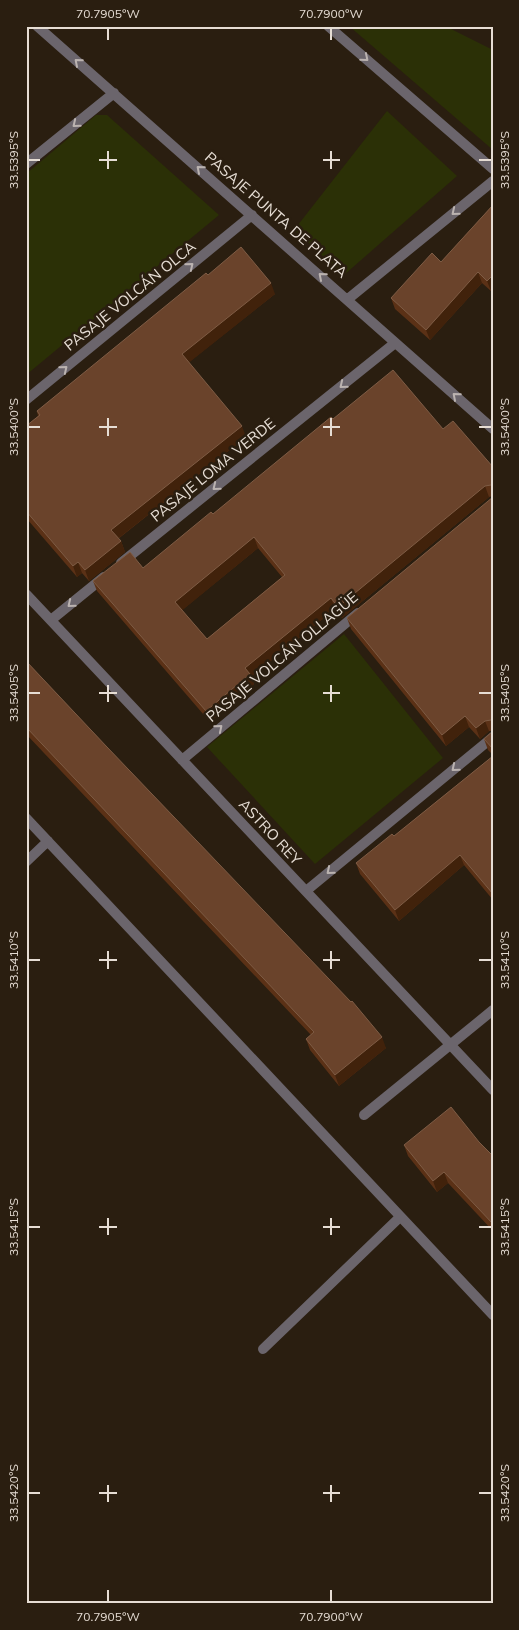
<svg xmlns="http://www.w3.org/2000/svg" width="519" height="1630" viewBox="0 0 519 1630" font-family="Mulish,sans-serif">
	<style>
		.green { fill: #2b3006 }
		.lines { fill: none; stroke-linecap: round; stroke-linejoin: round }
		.service { stroke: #6b656c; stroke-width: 10 }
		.minor { stroke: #6b656c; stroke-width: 10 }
		.wall { fill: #5b3116; fill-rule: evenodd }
		.shaded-wall { fill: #41220b }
		.building { fill: #6a432b; stroke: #7e5c45; fill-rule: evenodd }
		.oneway { stroke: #bbb3b0 }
		.ticks { fill: none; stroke: #e6ddd4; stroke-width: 2 }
		.labels { text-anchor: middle; stroke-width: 5; stroke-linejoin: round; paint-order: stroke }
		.street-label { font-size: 15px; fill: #e6ddd4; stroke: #2a1e10 }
		.neatline { fill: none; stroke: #e6ddd4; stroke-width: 2 }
		.ticks-label { font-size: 12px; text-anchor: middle; fill: #e6ddd4 }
	</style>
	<rect width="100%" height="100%" fill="#2a1e10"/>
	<!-- green -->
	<path class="green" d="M349,26H445L493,50V150Z
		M387,111L457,176L344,275L294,230Z
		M96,115H107L219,215L26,375V174Z
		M344,634L443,758L315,864L207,747Z"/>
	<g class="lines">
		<!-- service -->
		<path class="service" d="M26,818L493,1315
			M26,862L48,841
			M263,1349L400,1217"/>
		<!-- minor -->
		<path class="minor" d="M37,26L493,429
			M328,26L493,169
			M26,164L114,93
			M348,299L493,181
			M26,400L252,215
			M121,563L395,343
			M26,594L493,1090
			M51,620L104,577
			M182,760L358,613
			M306,891L493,737
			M364,1115L493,1010"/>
	</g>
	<!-- wall -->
	<path class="wall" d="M493,205L491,291L482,283L430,340L395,309L391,298L441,262Z
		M208,275L275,294L189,362L246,437L118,539L121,541L125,552L89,581L82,573L77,577L27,519L26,520V426L38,416L37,411Z
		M333,419L443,429L493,467V496L489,497L342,618L335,609L251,677L254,684L210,722L97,591L93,581L143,568L213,514ZM258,548L282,577L207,639L182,610Z
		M493,497V731H489L480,739L469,727L446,746L351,629L347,618Z
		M26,661L386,1048L339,1086L310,1050L306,1039L311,1035L26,734Z
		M493,731V755L488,750L484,739Z
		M493,756V900L464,865L399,921L360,874L356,863L394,836Z
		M479,1142L493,1156V1231L448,1183L437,1192L408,1156L404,1145Z"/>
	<!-- shaded-wall -->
	<path class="shaded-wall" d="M478,272L482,283L430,340L426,330Z
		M493,275V290L491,291L487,281Z
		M271,283L275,294L186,365L182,354Z
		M242,426L246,437L115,541L111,530Z
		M485,486L489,497L342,618L338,607Z
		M254,537L258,548L179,613L175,602Z
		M121,541L125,552L89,581L85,570Z
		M78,562L82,573L77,577L73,566Z
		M331,598L335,609L251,677L254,684L210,722L206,711L245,668Z
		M465,716L469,727L446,746L442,735Z
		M485,721L489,731L480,739L476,728Z
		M460,855L464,865L399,921L395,910Z
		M382,1037L386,1048L339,1086L335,1075Z
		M444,1172L448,1183L437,1192L433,1181Z"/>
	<!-- building -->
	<path class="building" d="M493,205V275L487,281L478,272L426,330L391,298L432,253L441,262Z
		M241,247L271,283L182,354L242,426L111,530L121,541L85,570L78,562L73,566L26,511V426L40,415L37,411L206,273L208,275Z
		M393,370L443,429L453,421L493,467V486L491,485L485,486L338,607L331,598L245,668L250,674L206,711L93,581L130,552L143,568L211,512L213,514L331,417L333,419ZM254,537L285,575L207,639L175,602Z
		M493,497V721L491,720L485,721L476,728L465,716L442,735L347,618Z
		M26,661L107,747L351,1002L352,1001L382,1037L335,1075L306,1039L314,1032L26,727Z
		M493,731V749L484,739Z
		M493,756V894L460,855L395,910L356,863L392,834L394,836Z
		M451,1107L479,1142L493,1156V1224L444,1172L433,1181L404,1145Z"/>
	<!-- one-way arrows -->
	<defs><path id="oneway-chevron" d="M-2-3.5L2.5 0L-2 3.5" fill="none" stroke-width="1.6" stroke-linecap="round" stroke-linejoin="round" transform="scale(1.25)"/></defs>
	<g class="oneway">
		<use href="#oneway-chevron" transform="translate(365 58) rotate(40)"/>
		<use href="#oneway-chevron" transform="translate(78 62) rotate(-139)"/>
		<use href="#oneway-chevron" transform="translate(76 124) rotate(141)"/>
		<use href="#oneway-chevron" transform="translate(200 169) rotate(-139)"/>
		<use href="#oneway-chevron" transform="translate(455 212) rotate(141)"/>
		<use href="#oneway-chevron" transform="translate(190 266) rotate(-39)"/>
		<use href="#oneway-chevron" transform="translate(322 276) rotate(-139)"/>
		<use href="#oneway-chevron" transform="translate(64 369) rotate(-39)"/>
		<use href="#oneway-chevron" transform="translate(343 385) rotate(141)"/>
		<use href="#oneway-chevron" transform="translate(456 396) rotate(-139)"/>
		<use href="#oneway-chevron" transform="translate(216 487) rotate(141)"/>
		<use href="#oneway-chevron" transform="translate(71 604) rotate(141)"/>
		<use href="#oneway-chevron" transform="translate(219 728) rotate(-40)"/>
		<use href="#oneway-chevron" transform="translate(455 768) rotate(140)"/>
		<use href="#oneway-chevron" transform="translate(330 871) rotate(140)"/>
	</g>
	<!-- ticks -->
	<path class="ticks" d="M108,28V40M331,28V40M108,151V169M331,151V169M28,160H40M99,160H117M323,160H340M479,160H492M108,418V436M331,418V436M28,427H40M99,427H117M323,427H340M479,427H492M108,685V702M331,685V702M28,693H40M99,693H117M323,693H340M479,693H492M108,951V969M331,951V969M28,960H40M99,960H117M323,960H340M479,960H492M108,1218V1235M331,1218V1235M28,1227H40M99,1227H117M323,1227H340M479,1227H492M108,1485V1502M331,1485V1502M28,1493H40M99,1493H117M323,1493H340M479,1493H492M108,1590V1602M331,1590V1602"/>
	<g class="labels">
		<!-- street labels -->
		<g class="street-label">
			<text transform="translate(276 215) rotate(41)" y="5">PASAJE PUNTA DE PLATA</text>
			<text transform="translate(130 296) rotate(-39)" y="5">PASAJE VOLCÁN OLCA</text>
			<text transform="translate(213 470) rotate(-39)" y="5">PASAJE LOMA VERDE</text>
			<text transform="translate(282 657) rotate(-40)" y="5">PASAJE VOLCÁN OLLAGÜE</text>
			<text transform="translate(270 832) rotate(47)" y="5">ASTRO REY</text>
		</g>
	</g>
	<!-- border -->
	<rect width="519" height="1630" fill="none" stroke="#2a1e10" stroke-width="55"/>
	<rect x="28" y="28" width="464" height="1574" class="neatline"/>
	<g class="ticks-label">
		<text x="108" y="18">70.7905°W</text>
		<text x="331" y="18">70.7900°W</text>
		<text transform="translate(14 160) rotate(-90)" y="4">33.5395°S</text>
		<text transform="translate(505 160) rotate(-90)" y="4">33.5395°S</text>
		<text transform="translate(14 427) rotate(-90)" y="4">33.5400°S</text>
		<text transform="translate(505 427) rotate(-90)" y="4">33.5400°S</text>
		<text transform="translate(14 693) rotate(-90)" y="4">33.5405°S</text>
		<text transform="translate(505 693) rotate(-90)" y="4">33.5405°S</text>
		<text transform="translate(14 960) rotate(-90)" y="4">33.5410°S</text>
		<text transform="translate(505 960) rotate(-90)" y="4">33.5410°S</text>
		<text transform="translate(14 1227) rotate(-90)" y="4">33.5415°S</text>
		<text transform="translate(505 1227) rotate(-90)" y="4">33.5415°S</text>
		<text transform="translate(14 1493) rotate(-90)" y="4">33.5420°S</text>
		<text transform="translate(505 1493) rotate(-90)" y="4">33.5420°S</text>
		<text x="108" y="1621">70.7905°W</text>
		<text x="331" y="1621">70.7900°W</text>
	</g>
</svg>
